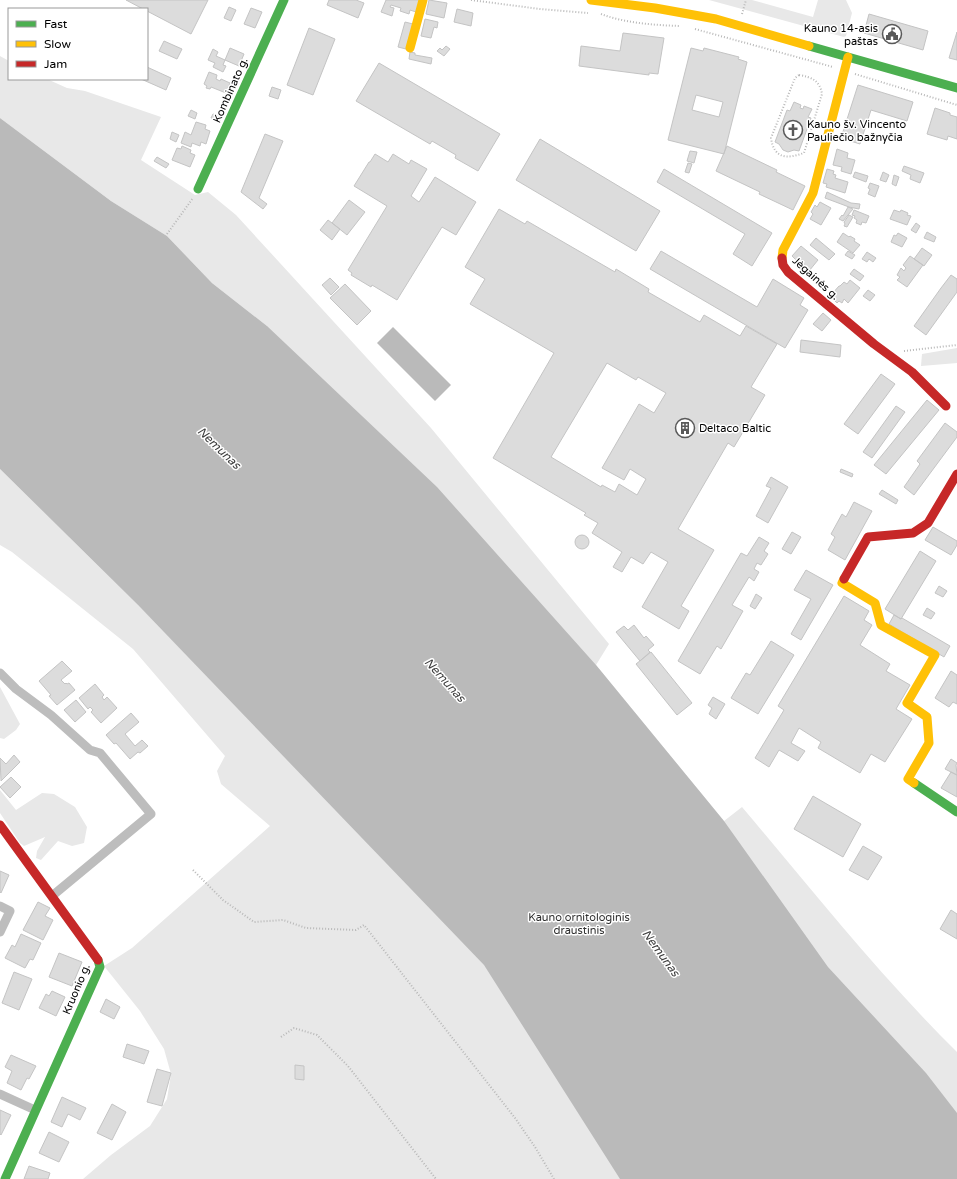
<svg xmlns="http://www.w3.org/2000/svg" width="957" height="1179" viewBox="0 0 957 1179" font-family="'Varela Round',sans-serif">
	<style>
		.green { fill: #e8e8e8 }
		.water { fill: #bababa }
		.building { fill: #dcdcdc; stroke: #c4c4c4; fill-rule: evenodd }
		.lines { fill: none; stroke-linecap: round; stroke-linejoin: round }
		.path { stroke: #b8b8b8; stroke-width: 2; stroke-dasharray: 1 2; stroke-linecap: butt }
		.street { stroke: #bdbdbd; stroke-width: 9 }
		.fast { stroke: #4caf50; stroke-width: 9 }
		.slow { stroke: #ffc107; stroke-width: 9 }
		.jam { stroke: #c62828; stroke-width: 9 }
		.labels { text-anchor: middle; stroke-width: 3; stroke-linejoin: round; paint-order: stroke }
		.poi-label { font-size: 11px; fill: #000; stroke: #fff; text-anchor: start }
		.street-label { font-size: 11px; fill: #000; stroke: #fff }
		.park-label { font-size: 11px; fill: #2d2d2d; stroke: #fff }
		.water-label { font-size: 12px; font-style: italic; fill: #3e3e3e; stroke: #fff }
	</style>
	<rect width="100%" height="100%" fill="#fff"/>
	<!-- green -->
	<path class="green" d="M709,0H752L813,17L818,0H846L852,13L846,36L844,37Z
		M0,56L9,61V79H47L67,88L85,91L161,117L141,160L195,195L208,192L236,215L431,428L609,644L596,665L724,821L742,807C812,890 880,976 957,1052V1179H83L111,1155L150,1126L167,1099L171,1074L164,1049L140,1011L104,966L132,948L270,826L221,784L217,771L225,756L133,649L12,552L0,545V469L138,605L210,679L267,326L212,283L167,236L111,201L0,118Z
		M957,348V363L921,366L922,354Z
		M0,687L20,724L16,730L4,739L0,738Z
		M0,790L16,810L42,793L54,794L75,807L87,827L84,843L72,846L58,841L41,860L36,858L37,851L45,837L24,846L20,843L0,813Z"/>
	<!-- water -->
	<path class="water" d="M0,118L111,201L167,236L212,283L267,326L437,487L596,665L724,821L828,967L926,1073L957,1113V1179H620L484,965L138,605L0,469Z
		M393,327L451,385L435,401L377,343Z"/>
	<!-- building -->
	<path class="building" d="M126,0H208L191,34L147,11V9H143Z
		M329,0H356L364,3L358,18L327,5Z
		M386,0H420L416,12L410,10L409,14L400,11L401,8L391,5L390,7L394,8L392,16L381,12Z
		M429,0L447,3L444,18L426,14Z
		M229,7L236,10L231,21L224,18Z
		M251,8L262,12L255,28L244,24Z
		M457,9L473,13L471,26L454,22Z
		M869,14L928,31L923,50L864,33Z
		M425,19L438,22L437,28L434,27L431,38L421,36Z
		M405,22L413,24L406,49L398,47Z
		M309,28L335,39L313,95L287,85Z
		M957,32V60L949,58Z
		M623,33L664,38L658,74L649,73V75L579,66L581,46L620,51Z
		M164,41L182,49L177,59L159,51Z
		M446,46L450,49L444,56L437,51L440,48L442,50Z
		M230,48L244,54L239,66L225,60Z
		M691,48L703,51L704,48L739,57L738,59L747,62L724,154L668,140ZM696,95L723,102L719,117L692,110Z
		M213,49L218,52L216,56L225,60L223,65L226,66L223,72L213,67L215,63L208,60Z
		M410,52L415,53V55L432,58L431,64L409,59Z
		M379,63L500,134L478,171L455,158L456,155L432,141L430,144L356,101Z
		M147,67L171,78L166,90L141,79H147Z
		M209,72L217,75L216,79L220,81L221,79L230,83L226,93L211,87L210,89L206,88L207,86L204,84Z
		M858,85L913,102L907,121L871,110L860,144L841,138Z
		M272,87L281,90L278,99L269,96Z
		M794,102L801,105L800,108L803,109L804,106L812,109L808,117L811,118L799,151L794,150L788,152L783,150L779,144L775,142L787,110L790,111Z
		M935,108L950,113V115L957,117V139L948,136L947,140L927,134Z
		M191,110L197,113L195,119L188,116Z
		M213,114L221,117L220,122L211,118Z
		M196,122L206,125L205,129L210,131L206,144L201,142L200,146L192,143L191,147L181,143L185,132L191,135Z
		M172,132L179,135L176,142L170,139Z
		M265,134L283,141L259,198L267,204L263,209L241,192Z
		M540,139L660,211L636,251L516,180Z
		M182,146L191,150L190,153L195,155L190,167L172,160L177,148L181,149Z
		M727,146L777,170L776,172L805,186L793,210L759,194L760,192L716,171Z
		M837,149L848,153L847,158L855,160L851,174L841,171L842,167L833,165Z
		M690,151L697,152L694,163L687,161Z
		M375,154L388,162L393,154L409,164L411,160L427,169L411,196L419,202L435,177L476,202L456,235L442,227L397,300L372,285L371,287L351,275L352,273L348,270L387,206L354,186L369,162H370Z
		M157,157L169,164L166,168L154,161Z
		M688,163L692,164L689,173L685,172Z
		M904,166L924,173L920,183L910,179L911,175L902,171Z
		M664,169L772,233L752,266L733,254L745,234L657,182Z
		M827,169L834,171L833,174L836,175L835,178L848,182L845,193L826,187L827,184L823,183Z
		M855,172L868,176L866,182L853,177Z
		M883,172L889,175L886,182L880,180Z
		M894,175L899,177L896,186L892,184Z
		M870,183L879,186L875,197L868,194L870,189L868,188Z
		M827,192L851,203L860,204L859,209L849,207L825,198Z
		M349,200L365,212L347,235L332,223Z
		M820,202L831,208L821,225L810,219L813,214L811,212L815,205L817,207Z
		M848,207L853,209L843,221L839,219L842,215L843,216Z
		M499,209L525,224L527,221L615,272L616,269L649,289L648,292L700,322L704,315L740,336L746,326L777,344L751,387L765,395L734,447L728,443L678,529L714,550L681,606L689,611L679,629L642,607L668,562L651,552L643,564L631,557L622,572L613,567L622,552L592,533L598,523L584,515L586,513L493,458L554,353L470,304L485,279L465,267ZM607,363L636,380L638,377L666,393L654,413L639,404L602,468L624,480L630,469L646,479L637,495L619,484L615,492L602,485L601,487L551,457Z
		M854,210L869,216L866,223L862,222L861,225L856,223L857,220L854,218L855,216L852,215Z
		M894,210L900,212L901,210L908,213L907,215L911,216L907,225L890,219Z
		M849,215L853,217L847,227L844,226L845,224L844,222Z
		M328,220L340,229L332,240L320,230Z
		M916,223L920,226L916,233L911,230Z
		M927,232L936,237L934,242L924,238Z
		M843,233L849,237L850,236L855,239L854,241L860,245L853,253L837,242Z
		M898,233L907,238L902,247L891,242L894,235L896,236Z
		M816,238L835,254L829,260L810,245Z
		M801,246L818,260L809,271L805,267L803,269L794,262L796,260L792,256Z
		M922,248L932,255L924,266L914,259Z
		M661,251L757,307L773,279L804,298L800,305L808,310L785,348L650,269Z
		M848,251L855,255L852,259L845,255Z
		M867,252L876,258L873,262L869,259L867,262L862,259Z
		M910,256L923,265L907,287L897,280L900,277L897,275L901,268L904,271L906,268L903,265Z
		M854,269L864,276L860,281L850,274Z
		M951,275L957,279V292L926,335L914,326L941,288Z
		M330,278L339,287L331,295L322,285Z
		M850,280L860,288L848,303L844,299L842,303L839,301L837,303L834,300L835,298L831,295L839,286H840L844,282L847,284Z
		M345,284L371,311L357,325L330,298Z
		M868,290L875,295L870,301L863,296Z
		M823,313L831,320L822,331L813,324Z
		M801,340L841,345L840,357L800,352Z
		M881,374L895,384L858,434L844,424Z
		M927,400L939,410L886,474L874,465Z
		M896,406L905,412L872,458L863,452Z
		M945,423L957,432V437L914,495L904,487L920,464L917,461Z
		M841,469L853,474L852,477L840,472Z
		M771,477L788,487L768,523L756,516L771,488L766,486Z
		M882,490L898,500L896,504L879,494Z
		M854,502L872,511L845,560L828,550L835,537L831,534L842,514L846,517Z
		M933,527L957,541V545L951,555L925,540Z
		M792,532L801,537L791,554L782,549Z
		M575 542a7 7 0 1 1 14 0a7 7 0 1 1-14 0Z
		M759,537L769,543L764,551L768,554L761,565L757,563L754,569L759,572L754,581L749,577L732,605L743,611L721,649L717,646L700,674L678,661L741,553L747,556Z
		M920,551L936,561L901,619L885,609Z
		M806,570L833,585L801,640L791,634L811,599L794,590Z
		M939,586L947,591L943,597L935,593Z
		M756,594L762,598L755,609L750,606Z
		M844,596L869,611L864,620L872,625L860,645L890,664L886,671L910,685L896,709L912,719L885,762L871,754L860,773L818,748L821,742L799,728L791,743L805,751L798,761L779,750L769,767L755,758L784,710L778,706Z
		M927,608L935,613L931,619L923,615Z
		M894,615L901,619L902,618L950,646L944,657L889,624Z
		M634,625L644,638L646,636L654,645L648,650L650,652L640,661L616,632L624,626L628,630Z
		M771,641L794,655L758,714L731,698L746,673L750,675Z
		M651,652L692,703L677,715L636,664Z
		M62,661L72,671L61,680L65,684L66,683L67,684L69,683L75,690L57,705L49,696L51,695L39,681Z
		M951,671L957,675V704L953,702L949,707L935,698Z
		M95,684L104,695L102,697L104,700L107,697L117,708L101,723L91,712L93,710L90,707L88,709L79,698Z
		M713,697L725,704L716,719L709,714L712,708L708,705Z
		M76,700L86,712L75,722L64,710Z
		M131,713L139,722L125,734L135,746L142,740L148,746L140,753L138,752L130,759L116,743L114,744L106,735Z
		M14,755L20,762L1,781L0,758L6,764Z
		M951,759L957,763L956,765L957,775L945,769Z
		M951,772L957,775V797L941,788Z
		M11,777L21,787L10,798L0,787Z
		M813,796L861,824L843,857L794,829Z
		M863,846L882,857L868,880L849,870Z
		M0,871L9,875L1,893L0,892Z
		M38,902L50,908L45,916L53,920L43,940L23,930Z
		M951,910L957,914V939L940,929Z
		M21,934L41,943L33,960L30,959L25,968L5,958L12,945L15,947Z
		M59,953L82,962L72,986L49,977Z
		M14,972L32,979L19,1010L2,1003Z
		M52,991L65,997L56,1016L39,1008L46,994L49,996Z
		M106,999L120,1007L114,1019L100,1012Z
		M127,1044L149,1051L144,1064L123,1057Z
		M11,1055L36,1066L29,1079L27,1078L21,1090L7,1083L12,1071L5,1067Z
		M295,1065L304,1066V1080L295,1079Z
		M157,1069L171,1073L162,1106L147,1102Z
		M62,1097L86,1108L80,1120L68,1114L62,1127L51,1122Z
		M112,1104L126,1112L112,1140L97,1133Z
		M0,1110L11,1115L1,1135L0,1134Z
		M49,1132L69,1142L59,1162L39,1153Z
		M29,1166L50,1173L48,1179H24Z"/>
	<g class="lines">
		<!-- path -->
		<path class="path" d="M471,0L540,9L588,13
			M601,14C625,23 653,25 679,26
			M742,14L746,0
			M695,29L833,67
			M855,74L957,105
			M799,75C812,77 820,81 822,94L804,153C787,159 774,159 771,138L795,78Z
			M167,234L193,198
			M904,351L957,345
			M193,870L223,900L254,922L283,920L306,928L356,930L364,925L515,1118L535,1147L554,1179
			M281,1037L294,1028L317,1035L348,1066L436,1179"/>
		<!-- street -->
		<path class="street" d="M0,673L16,689L51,715L90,750L100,753L151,814L52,896
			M0,906L10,911L0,932
			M0,1094L35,1110"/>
		<!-- fast -->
		<path class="fast" d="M809,46L957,88
			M198,189L284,0
			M914,783L957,812
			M5,1179L100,967L98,960"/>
		<!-- slow -->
		<path class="slow" d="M591,0L655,8L716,19L809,46
			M410,48L423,0
			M782,258L783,250L813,193L848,57
			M844,579L842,583L875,603L881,625L935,655L907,703L927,717L929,743L908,779L914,783"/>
		<!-- jam -->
		<path class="jam" d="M782,258L783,265L788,272L874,344L912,372L946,406
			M844,579L868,537L913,533L928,523L957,474
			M0,825L98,960"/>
	</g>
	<!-- icons -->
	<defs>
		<symbol id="civic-ring" viewBox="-11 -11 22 22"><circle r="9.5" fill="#fff" stroke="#595959" stroke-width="1.5"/><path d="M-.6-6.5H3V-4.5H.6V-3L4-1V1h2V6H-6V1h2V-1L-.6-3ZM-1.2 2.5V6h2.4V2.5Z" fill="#595959"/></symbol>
		<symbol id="church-ring" viewBox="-11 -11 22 22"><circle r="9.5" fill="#fff" stroke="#595959" stroke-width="1.5"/><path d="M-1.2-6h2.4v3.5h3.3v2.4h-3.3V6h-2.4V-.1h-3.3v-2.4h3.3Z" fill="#595959"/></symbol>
		<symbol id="building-ring" viewBox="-11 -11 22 22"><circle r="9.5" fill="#fff" stroke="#595959" stroke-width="1.5"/><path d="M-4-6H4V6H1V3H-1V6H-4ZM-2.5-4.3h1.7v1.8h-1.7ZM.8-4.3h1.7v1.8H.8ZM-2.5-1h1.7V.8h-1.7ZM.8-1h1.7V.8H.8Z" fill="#595959"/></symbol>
	</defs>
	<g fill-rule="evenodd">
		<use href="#civic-ring" x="881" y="23" width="22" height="22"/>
		<use href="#church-ring" x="782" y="119" width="22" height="22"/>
		<use href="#building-ring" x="674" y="417" width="22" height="22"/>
	</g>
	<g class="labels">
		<!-- poi labels -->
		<g class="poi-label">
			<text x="878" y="32" text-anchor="end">Kauno 14-asis<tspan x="878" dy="13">paštas</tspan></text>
			<text x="807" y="128">Kauno šv. Vincento<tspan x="807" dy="13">Pauliečio bažnyčia</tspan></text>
			<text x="699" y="432">Deltaco Baltic</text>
		</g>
		<!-- street labels -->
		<g class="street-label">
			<text transform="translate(230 90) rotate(-66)" y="4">Kombinato g.</text>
			<text transform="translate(816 278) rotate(42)" y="4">Jėgainės g.</text>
			<text transform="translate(76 989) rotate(-67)" y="4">Kruonio g.</text>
		</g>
		<!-- park labels -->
		<g class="park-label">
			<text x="579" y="921">Kauno ornitologinis<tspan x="579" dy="13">draustinis</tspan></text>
		</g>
		<!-- water labels -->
		<g class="water-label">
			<text transform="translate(219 448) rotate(44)" y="4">Nemunas</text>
			<text transform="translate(445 680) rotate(48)" y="4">Nemunas</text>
			<text transform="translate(661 953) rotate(54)" y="4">Nemunas</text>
		</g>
	</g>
	<!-- legend -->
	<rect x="8" y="8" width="140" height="72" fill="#ffffff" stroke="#999999"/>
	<rect x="16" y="21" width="20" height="6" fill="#4caf50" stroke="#999999"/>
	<text x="44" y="28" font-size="12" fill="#000000">Fast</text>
	<rect x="16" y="41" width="20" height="6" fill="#ffc107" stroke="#999999"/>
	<text x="44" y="48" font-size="12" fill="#000000">Slow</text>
	<rect x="16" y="61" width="20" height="6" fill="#c62828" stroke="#999999"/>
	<text x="44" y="68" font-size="12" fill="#000000">Jam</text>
</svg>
